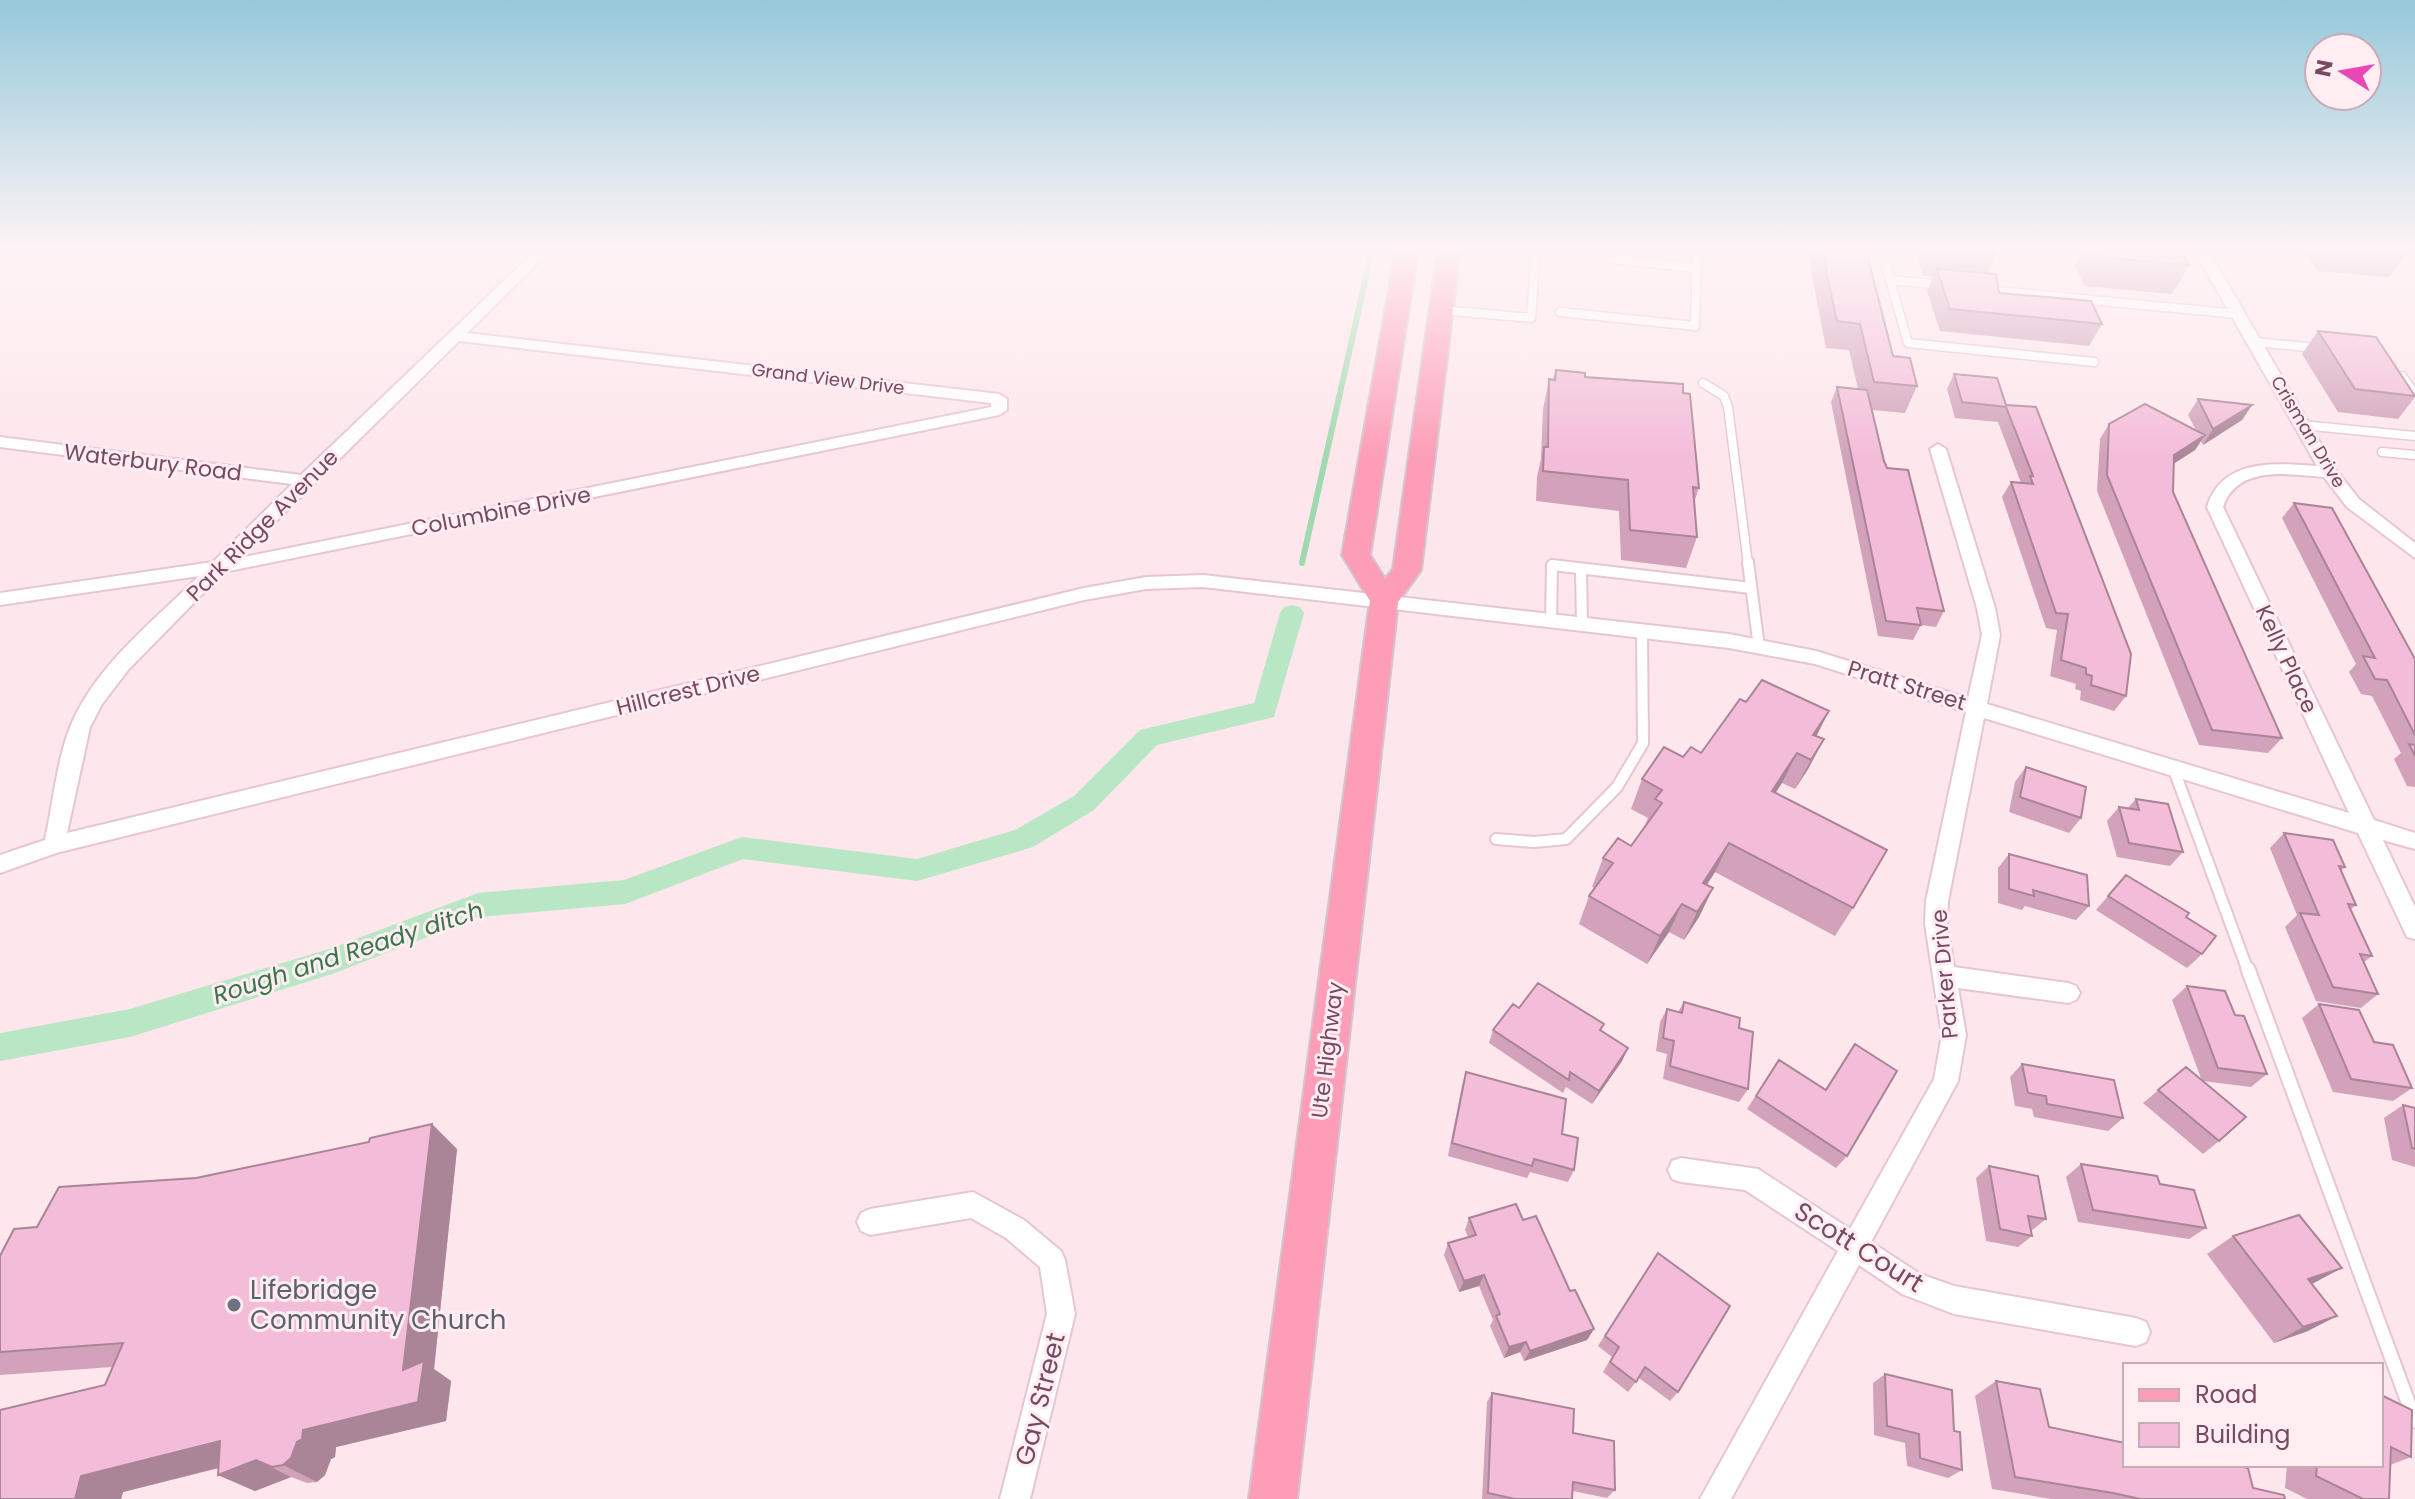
<svg xmlns="http://www.w3.org/2000/svg" width="2415" height="1499" viewBox="0 0 2415 1499" font-family="Poppins,sans-serif">
	<style>
		.lines { fill: none; stroke-linecap: round; stroke-linejoin: round }
		.stream { stroke: #9fdaae; stroke-width: 6 }
		.canal { fill: #b9e7c5; fill-rule: evenodd }
		.lane-far2-casing { stroke: #e7c5d4; stroke-width: 11 }
		.lane-far1-casing { stroke: #e7c5d4; stroke-width: 14 }
		.lane-casing { stroke: #e7c5d4; stroke-width: 17 }
		.street-casing { stroke: #e7c5d4; stroke-width: 4 }
		.primary-casing { stroke: #d3c5cd; stroke-width: 4 }
		.lane-far2 { stroke: #fff; stroke-width: 8 }
		.lane-far1 { stroke: #fff; stroke-width: 10 }
		.lane { stroke: #fff; stroke-width: 13 }
		.street { fill: #fff; fill-rule: evenodd }
		.primary { fill: #fd9db7; fill-rule: evenodd }
		.wall { fill: #d1a2ba }
		.shaded-wall { fill: #aa8497 }
		.building { fill: #f3bcd8; stroke: #aa8497; stroke-width: 2 }
		.worship-dot { fill: #6b7280; stroke: #ffedf2; stroke-width: 3 }
		.labels { text-anchor: middle; stroke-width: 6; stroke-linejoin: round; paint-order: stroke }
		.far-street-label { font-size: 18px; fill: #774962; stroke: #ffedf2 }
		.street-label { font-size: 22px; fill: #774962; stroke: #ffedf2 }
		.water-label { font-size: 24px; font-style: italic; fill: #3a764a; stroke: #ffedf2 }
		.near-street-label { font-size: 26px; fill: #774962; stroke: #ffedf2 }
		.near-worship-label { font-size: 26px; fill: #5b616d; stroke: #ffedf2; text-anchor: start }
	</style>
	<rect width="100%" height="100%" fill="#fde6ec"/>
	<g class="lines">
		<!-- stream -->
		<path class="stream" d="M1302,563L1372,250"/>
		<!-- canal -->
		<path class="canal" d="M1292,605L1300,607L1304,613L1274,717L1157,745L1094,810L1033,847L917,881L743,859L625,904L479,917L332,974L130,1037L0,1061V1033L130,1009L329,949L478,893L624,880L742,837L917,859L1015,830L1074,796L1140,730L1254,703L1280,613L1284,607Z"/>
		<defs>
			<path id="lane-far2" d="M1882,250L1890,280L1942,285
				M2172,250L2202,253
				M1610,259L1697,268
				M1890,280L1908,343L2094,362
				M1986,290L2238,314
				M1442,310L1531,318L1536,250
				M1560,312L1695,326L1697,250
				M2255,342L2317,348
				M2402,376L2415,394
				M1703,383L1724,396L1728,407L1748,564
				M2302,425L2415,436
				M2382,452L2415,455"/>
			<path id="lane-far1" d="M1748,562L1759,647
				M1581,570L1582,624
				M1551,620L1552,565L1751,588
				M2174,770L2248,971
				M1496,839L1534,842L1566,839L1617,787L1643,743L1642,631"/>
			<path id="lane" d="M2248,969L2415,1421"/>
			<path id="street" d="M536,250H551L467,333L999,394L1007,399V410L999,415L224,572L128,670L102,704L90,727L67,833L1084,588L1146,577L1203,575L1729,634L1816,651L1968,698L1982,635L1977,608L1930,449L1938,444L1946,449L1995,608L2000,635L1987,704L2349,813L2207,507C2222,458 2274,463 2317,466L2194,250H2208L2336,470L2359,499L2415,543V558L2347,507L2324,477C2288,474 2237,465 2223,507L2374,820L2415,833V849L2383,840L2415,907V939L2407,937L2358,833L1984,718L1948,901L1947,924L1954,967L2068,983L2076,986L2080,993L2076,1000L2068,1003L1958,988L1966,1035L1958,1081L1871,1242L1920,1274L1954,1286L2136,1318L2146,1322L2150,1332L2146,1342L2136,1346L1954,1314L1902,1294L1859,1265L1731,1499H1700L1838,1251L1745,1190L1681,1182L1672,1179L1668,1170L1672,1161L1681,1158L1758,1169L1850,1229L1934,1079L1942,1035L1925,924L1926,901L1966,712L1815,664L1729,648L1203,587L1146,589L1084,600L56,853L0,873V855L45,840C53,804 57,758 71,725C96,665 154,621 199,576L0,605V593L213,562L292,484L0,447V437L301,475ZM459,341L991,403V407L239,558Z
				M973,1192L1024,1220L1061,1251L1065,1260L1075,1314L1030,1499H1000L1047,1314L1040,1267L1006,1238L971,1218L870,1235L861,1231L857,1222L861,1213L870,1209Z"/>
			<path id="primary" d="M1396,250H1418L1370,555L1385,579L1393,569L1438,250H1460L1421,570L1398,602L1297,1499H1249L1370,601L1342,555Z"/>
		</defs>
		<!-- lane-far2 casing -->
		<use href="#lane-far2" class="lane-far2-casing"/>
		<!-- lane-far1 casing -->
		<use href="#lane-far1" class="lane-far1-casing"/>
		<!-- lane casing -->
		<use href="#lane" class="lane-casing"/>
		<!-- street casing -->
		<use href="#street" class="street-casing"/>
		<!-- primary casing -->
		<use href="#primary" class="primary-casing"/>
		<!-- lane-far2 -->
		<use href="#lane-far2" class="lane-far2"/>
		<!-- lane-far1 -->
		<use href="#lane-far1" class="lane-far1"/>
		<!-- lane -->
		<use href="#lane" class="lane"/>
		<!-- street -->
		<use href="#street" class="street"/>
		<!-- primary -->
		<use href="#primary" class="primary"/>
	</g>
	<!-- wall -->
	<path class="wall" d="M1807,250H1866L1893,356L1917,386L1905,413L1872,410L1884,461L1944,611L1936,627L1921,625L1913,640L1878,636L1831,402L1837,387L1858,389L1849,350L1826,348Z
		M1915,250H1997V253L1988,273L1999,293L2102,324L2089,346L1940,331L1927,291L1933,277L1923,276Z
		M2083,250H2181L2189,265L2172,294L2084,286L2075,265Z
		M2303,250H2402L2405,255L2389,277L2317,271Z
		M2318,331L2415,394V397L2398,419L2338,412L2302,354Z
		M1556,370L1585,377L1683,393L1699,488L1694,502L1697,537L1686,568L1621,560L1619,511L1536,501L1537,477L1541,459L1543,409L1549,379H1553Z
		M1954,374L2006,405L2126,696L2114,711L2080,700L2081,691L2075,689L2076,684L2050,676L2057,630L2046,628L2002,497L2011,482L2021,483L1998,422L1955,418L1947,389Z
		M2198,399L2252,405L2242,420L2203,445L2201,441L2195,450L2173,464V492L2282,738L2268,753L2199,745L2097,491L2100,439L2109,424L2196,430L2188,415Z
		M2294,503L2415,659V787L2407,786L2394,759L2401,753L2372,696L2361,694L2349,672L2356,664L2282,518Z
		M1824,739L1808,769L1795,789L1782,783L1775,793L1853,908L1835,936L1715,872L1707,885L1713,888L1699,917L1684,940L1669,932L1647,964L1579,924L1589,896L1595,888L1592,887L1603,858L1631,846L1644,828L1648,818L1631,809L1642,779L1683,757L1701,753Z
		M2026,767L2081,818L2069,833L2009,812L2015,782Z
		M2136,799L2183,852L2170,866L2117,857L2107,821L2119,807L2128,808Z
		M2284,833L2345,867L2341,871L2356,905L2351,909L2372,956L2364,962L2378,994L2361,1008L2316,1001L2285,927L2297,915L2270,848Z
		M2009,854L2089,906L2076,920L2025,906L2022,910L1998,903V868Z
		M2126,875L2186,917L2202,954L2187,968L2096,910Z
		M2187,986L2235,1015L2267,1074L2251,1087L2203,1081L2219,1141L2203,1154L2143,1103L2186,1067L2202,1081L2172,1000Z
		M1684,1002L1739,1028L1748,1089L1739,1102L1663,1079L1667,1054L1656,1051L1660,1022L1667,1009L1678,1012Z
		M2319,1004L2374,1042L2412,1088L2393,1101L2333,1092L2302,1018Z
		M1519,1008L1604,1024L1601,1031L1628,1048L1622,1061L1592,1104L1566,1087L1563,1093L1489,1043L1493,1030Z
		M1855,1044L1847,1156L1836,1168L1747,1109L1779,1060L1825,1090Z
		M2022,1064L2123,1118L2108,1131L2034,1117L2032,1109L2015,1106L2010,1077Z
		M1466,1072L1574,1170L1568,1182L1530,1172L1527,1178L1448,1156L1462,1086Z
		M2403,1105L2415,1108V1167L2392,1160L2384,1118Z
		M457,1149L434,1369L451,1381L446,1421L336,1447L335,1457L331,1459L325,1475L317,1482L307,1483L291,1477L255,1491L218,1475L219,1468L123,1492L121,1499H0L105,1385L112,1367L0,1375V1256L37,1227Z
		M2081,1164L2206,1228L2189,1239L2078,1222L2066,1177Z
		M1989,1166L2046,1219L2031,1231L2032,1236L2018,1247L1986,1241L1976,1178Z
		M1469,1218L1523,1220L1594,1329L1587,1340L1524,1361L1520,1352L1504,1358L1490,1326L1493,1320L1479,1286L1459,1292L1444,1255L1448,1243L1468,1237L1465,1230Z
		M2233,1236L2312,1284L2308,1331L2274,1343L2207,1254Z
		M1658,1253L1678,1392L1670,1401L1639,1378L1628,1392L1603,1372L1612,1357L1598,1346Z
		M1885,1374L1954,1431L1962,1470L1948,1478L1907,1466L1905,1443L1874,1435L1873,1383Z
		M1996,1381L2049,1427L2253,1488L2285,1499H2051L1992,1489L1975,1396Z
		M1492,1393L1573,1433L1615,1490L1607,1498L1573,1491L1572,1499H1482L1487,1402Z
		M2381,1395L2411,1457L2390,1465L2389,1499H2307L2285,1488L2287,1465H2381Z"/>
	<!-- shaded-wall -->
	<path class="shaded-wall" d="M2252,405L2242,420L2203,445L2213,429Z
		M2205,435L2195,450L2164,470L2174,455Z
		M1829,711L1814,741L1813,735Z
		M1824,739L1808,769L1795,789L1811,760Z
		M1797,753L1782,783L1757,821L1772,791Z
		M1729,843L1715,872L1689,911L1703,883Z
		M1713,888L1699,917L1684,940L1697,912Z
		M1682,904L1669,932L1647,964L1660,936Z
		M1628,1048L1622,1061L1592,1104L1599,1091Z
		M432,1124L457,1149L434,1369L451,1381L446,1421L336,1447L335,1457L331,1459L325,1475L317,1482L283,1465L303,1430Z
		M2342,1268L2312,1284L2308,1279Z
		M1484,1275L1479,1286L1459,1292L1464,1281Z
		M2337,1316L2308,1331L2274,1343L2303,1327Z
		M1594,1329L1587,1340L1524,1361L1530,1351Z
		M1526,1342L1520,1352L1504,1358L1509,1347Z
		M220,1441L257,1458L123,1492L121,1499H75L81,1476Z
		M256,1460L291,1477L255,1491L218,1475Z"/>
	<!-- building -->
	<path class="building" d="M1822,250H1866L1893,356L1910,358L1917,386L1874,382L1860,324L1837,321Z
		M1968,250H1997V253Z
		M2097,250H2181L2189,265L2100,257Z
		M2352,250H2402L2405,255Z
		M1937,269L1996,274L1999,293L2091,301L2102,324L1950,309Z
		M2318,331L2376,337L2415,396L2355,389Z
		M1556,370L1585,373V377L1683,384V393L1690,394L1699,488L1693,487L1697,537L1630,530L1628,480L1543,471L1544,447H1548L1549,379L1555,380Z
		M1954,374L1997,378L2006,405L2036,407L2131,654L2126,696L2091,685L2092,676L2086,674V668L2061,660L2068,614L2056,613L2011,482L2033,484L2030,476H2033L2006,407L1962,402Z
		M1837,387L1867,390L1884,461L1887,468L1908,470L1944,611L1917,608L1921,625L1886,621Z
		M2198,399L2252,405L2213,429Z
		M2145,404L2205,435L2174,455L2173,492L2282,738L2212,730L2107,475L2109,424Z
		M2294,503L2332,508L2415,659V735L2387,680L2375,679L2363,656L2375,658Z
		M1762,680L1829,711L1813,735L1824,739L1811,760L1797,753L1772,791L1887,850L1853,908L1729,843L1703,883L1713,888L1697,912L1682,904L1660,936L1589,896L1613,863L1603,858L1618,838L1631,846L1662,803L1655,799L1662,790L1642,779L1664,747L1683,757L1691,747L1701,753L1740,699L1746,702Z
		M2409,744L2415,745V756Z
		M2026,767L2086,787L2081,818L2020,797Z
		M2136,799L2168,804L2183,852L2129,843L2119,807L2139,810Z
		M2284,833L2333,840L2345,867L2339,866L2356,905L2348,904L2372,956L2360,954L2378,994L2333,987L2300,913L2319,915Z
		M2009,854L2087,875L2089,906L2033,890L2034,896L2009,889Z
		M2126,875L2189,913L2186,917L2216,936L2202,954L2108,896Z
		M1538,983L1604,1024L1600,1030L1628,1048L1599,1091L1570,1072L1569,1080L1493,1030L1513,1004L1519,1008Z
		M2187,986L2225,991L2235,1015L2244,1016L2267,1074L2218,1068Z
		M1684,1002L1740,1018L1739,1028L1753,1032L1748,1089L1670,1066L1674,1041L1663,1038L1667,1009L1682,1013Z
		M2319,1004L2359,1010L2374,1042L2393,1045L2412,1088L2351,1079Z
		M1855,1044L1897,1071L1847,1156L1756,1096L1779,1060L1826,1090Z
		M2022,1064L2114,1080L2123,1118L2047,1104L2046,1096L2028,1093Z
		M2186,1067L2246,1117L2219,1141L2158,1090Z
		M1466,1072L1566,1099L1562,1134L1578,1138L1574,1170L1534,1159L1532,1166L1452,1143Z
		M2403,1105L2415,1108V1149L2412,1148Z
		M432,1124L403,1370L424,1361L418,1402L303,1430L302,1439L297,1442L291,1458L283,1465L272,1467L256,1460L218,1475L220,1441L81,1476L75,1499H0V1410L105,1385L123,1343L0,1352V1256L14,1229L37,1227L59,1187L196,1178L369,1142L370,1138Z
		M2081,1164L2157,1176L2160,1184L2194,1190L2206,1228L2093,1210Z
		M1989,1166L2038,1176L2046,1219L2028,1216L2032,1236L2000,1229Z
		M1516,1204L1523,1220L1536,1216L1570,1291L1575,1290L1594,1329L1530,1351L1526,1342L1509,1347L1496,1316L1500,1314L1484,1275L1464,1281L1448,1243L1476,1235L1469,1218Z
		M2299,1215L2342,1268L2308,1279L2337,1316L2303,1327L2233,1236Z
		M1658,1253L1730,1306L1678,1392L1645,1367L1636,1382L1610,1362L1619,1347L1605,1336Z
		M1885,1374L1952,1390L1954,1431L1960,1432L1962,1470L1920,1458L1919,1434L1887,1426Z
		M1996,1381L2040,1389L2049,1427L2125,1443V1465H2234L2248,1468L2253,1488L2284,1495L2285,1499H2140L2113,1493L2015,1477Z
		M1492,1393L1574,1409L1573,1433L1614,1441L1615,1490L1573,1482L1572,1499H1515L1488,1493Z
		M2381,1395L2412,1410L2411,1457L2391,1447L2389,1499H2363L2316,1476L2317,1465H2381Z"/>
	<!-- sky -->
	<linearGradient id="sky" x2="0" y2="1"><stop stop-color="#95c8da"/><stop offset="0.54" stop-color="#fef4f6"/><stop offset="1" stop-color="#fef4f6" stop-opacity="0"/></linearGradient>
	<rect width="2415" height="460" fill="url(#sky)"/>
	<!-- markers -->
	<circle class="worship-dot" cx="234" cy="1305" r="8"/>
	<g class="labels">
		<!-- far-street labels -->
		<g class="far-street-label">
			<text transform="translate(828 379) rotate(7)" y="6">Grand View Drive</text>
			<text transform="translate(2308 432) rotate(59)" y="6">Crisman Drive</text>
		</g>
		<!-- street labels -->
		<g class="street-label">
			<text transform="translate(153 462) rotate(7)" y="8">Waterbury Road</text>
			<text transform="translate(501 511) rotate(-11)" y="8">Columbine Drive</text>
			<text transform="translate(262 525) rotate(-45)" y="8">Park Ridge Avenue</text>
			<text transform="translate(2287 659) rotate(65)" y="8">Kelly Place</text>
			<text transform="translate(1907 685) rotate(17)" y="8">Pratt Street</text>
			<text transform="translate(688 690) rotate(-14)" y="8">Hillcrest Drive</text>
			<text transform="translate(1944 974) rotate(-95)" y="8">Parker Drive</text>
			<text transform="translate(1327 1050) rotate(-83)" y="8">Ute Highway</text>
		</g>
		<!-- water labels -->
		<g class="water-label">
			<text transform="translate(348 953) rotate(-18)" y="8">Rough and Ready ditch</text>
		</g>
		<!-- near-street labels -->
		<g class="near-street-label">
			<text transform="translate(1859 1247) rotate(32)" y="9">Scott Court</text>
			<text transform="translate(1040 1399) rotate(-76)" y="9">Gay Street</text>
		</g>
		<!-- near-worship labels -->
		<g class="near-worship-label">
			<text x="250" y="1299">Lifebridge<tspan x="250" dy="30">Community Church</tspan></text>
		</g>
	</g>
	<!-- legend -->
	<rect x="2123" y="1363" width="260" height="104" fill="#ffedf2" stroke="#c9abb8" stroke-width="2"/>
	<rect x="2139" y="1389" width="40" height="12" fill="#fd9db7" stroke="#c9abb8" stroke-width="2"/>
	<text x="2195" y="1403" font-size="24" fill="#774962">Road</text>
	<rect x="2139" y="1423" width="40" height="24" fill="#f3bcd8" stroke="#c9abb8" stroke-width="2"/>
	<text x="2195" y="1443" font-size="24" fill="#774962">Building</text>
	<!-- north arrow -->
	<g transform="translate(2343 72) rotate(281)"><circle r="38" fill="#ffedf2" stroke="#c9abb8" stroke-width="2"/>
	<path d="M0-6L14 30L0 20L-14 30Z" fill="#ea47b5"/>
	<text y="-12" font-size="22" font-weight="bold" text-anchor="middle" fill="#774962">N</text>
	</g>
</svg>
